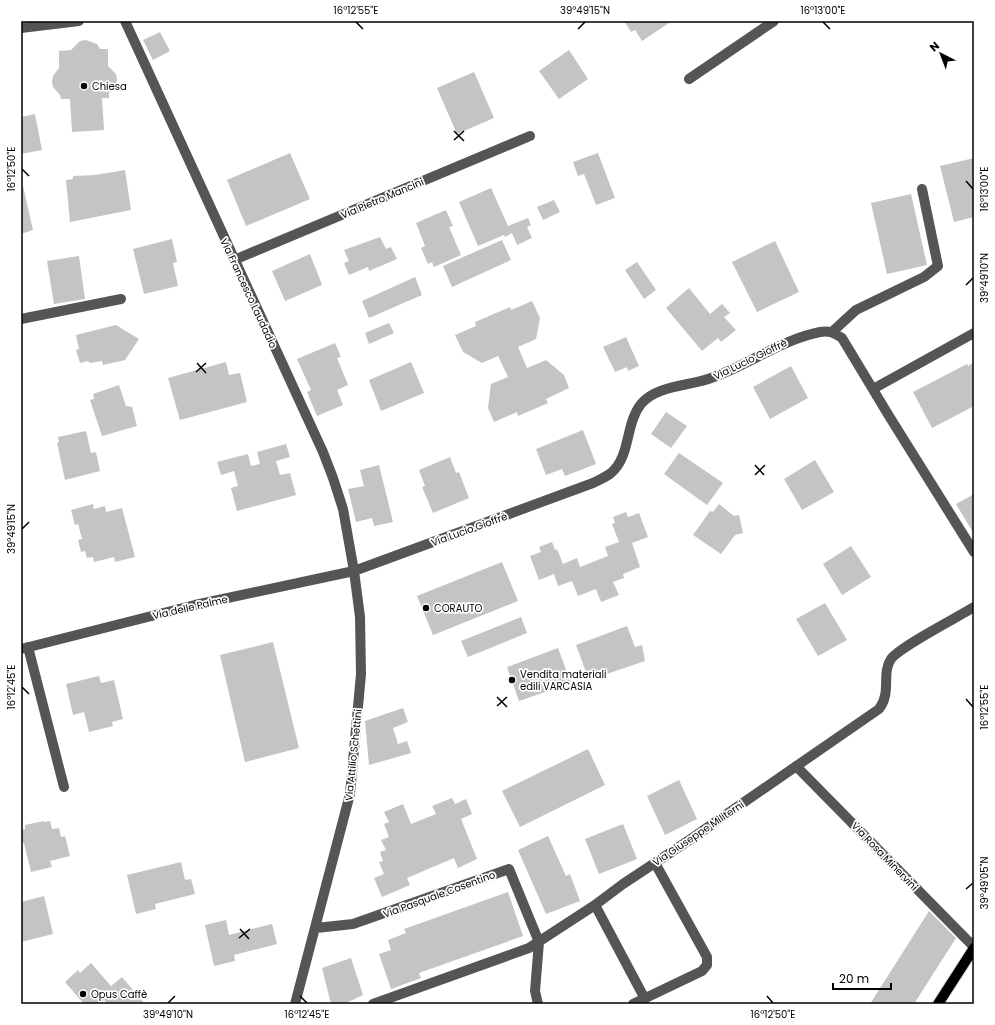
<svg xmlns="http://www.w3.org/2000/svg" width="995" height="1025" viewBox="0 0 995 1025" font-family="Poppins,sans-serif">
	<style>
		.building { fill: #c4c4c4 }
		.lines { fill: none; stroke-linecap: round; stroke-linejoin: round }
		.major-casing { stroke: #dbdbdb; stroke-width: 12 }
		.minor { stroke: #555; stroke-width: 10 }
		.major { stroke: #000; stroke-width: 10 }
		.ticks { fill: none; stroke: #000; stroke-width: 1.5 }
		.poi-dot { fill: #000; stroke: #fff; stroke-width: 1.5 }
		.labels { text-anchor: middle; stroke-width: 3.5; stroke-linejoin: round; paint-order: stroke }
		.poi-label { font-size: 10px; fill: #000; stroke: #fff; text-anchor: start }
		.street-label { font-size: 10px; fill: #000; stroke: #fff }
		.neatline { fill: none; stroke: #000; stroke-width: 1.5 }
		.ticks-label { font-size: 10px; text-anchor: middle; fill: #000 }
	</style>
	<rect width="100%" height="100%" fill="#fff"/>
	<!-- building -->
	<path class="building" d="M624,21H672L642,41L635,30L631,32Z
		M160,32L170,51L153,60L143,40Z
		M86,40L97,44L100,49H108V66L116,74L117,79L116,85L109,93V98H102L104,130L72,132L70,99H61L60,95L53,87L52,82L53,76L59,68V51L71,50L80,41Z
		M569,50L588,79L559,99L539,71Z
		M474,72L494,118L457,134L437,88Z
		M35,114L42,150L21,154V117Z
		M290,153L310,199L246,226L227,180Z
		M598,153L615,198L596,205L584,174L578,176L573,162Z
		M974,158V217L954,222L940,166Z
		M125,170L131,210L70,222L66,180L73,179V176L95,175Z
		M23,186L33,230L21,234V187Z
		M491,188L508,226L528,218L531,225L527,227L532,238L517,245L512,233L505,237L504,235L478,246L459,202Z
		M911,194L927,265L887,274L871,203Z
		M554,200L560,212L543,220L537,207Z
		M446,210L453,226L449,227L461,255L434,267L432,262L428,264L421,248L425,246L416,223Z
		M380,237L386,249L391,247L397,259L369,271L368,267L349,275L344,263L349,261L344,250Z
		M172,239L177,262L173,263L178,286L144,294L133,249Z
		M502,240L511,260L452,287L443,266Z
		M775,241L799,292L757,312L732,262Z
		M310,254L322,285L285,301L272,271Z
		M79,256L85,299L54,304L47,261Z
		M637,262L656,290L644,299L625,270Z
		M415,277L422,295L369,318L362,301Z
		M689,288L710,314L722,304L730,313L724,317L736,330L721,342L718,338L702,351L666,308Z
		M532,301L540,318L536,339L518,347L527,368L546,360L564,375L569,388L546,399L548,403L518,416L517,412L494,422L488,408L491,384L508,377L498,356L482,363L463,352L455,335L476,326L475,322L510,307L511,310Z
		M389,323L394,333L369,344L365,333Z
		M116,325L139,339L125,360L103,365L102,361L90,363L88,361L80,363L76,350L79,349L76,335Z
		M626,337L639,366L628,371L627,367L615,372L603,347Z
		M335,343L341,357L337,358L348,385L337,390L343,405L317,416L307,392L311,390L297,359Z
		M226,362L229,375L240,373L247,402L180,420L168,378Z
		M411,362L424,393L381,411L369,380Z
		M974,362V406L932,428L913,392L967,364L968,366Z
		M791,366L808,398L770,419L753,387Z
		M119,385L126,406L132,407L137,426L102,436L90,400L94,399L93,394Z
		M666,412L687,426L671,448L651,434Z
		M583,430L596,464L565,476L562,469L546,475L536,449Z
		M86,431L91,453L96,452L100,471L65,480L57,443L59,442L58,437Z
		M286,444L290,457L276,461L280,475L290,473L296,495L237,511L231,488L238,486L234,471L221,475L217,462L248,454L251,466L260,464L257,452Z
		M679,453L723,483L707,505L664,474Z
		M450,457L456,473L459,472L469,498L433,513L422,487L425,486L419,470Z
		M815,460L834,492L802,510L784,479Z
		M379,465L393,522L374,526L372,518L356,522L348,489L364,486L360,470Z
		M974,494V534L956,504Z
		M93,504L94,509L105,506L106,512L122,508L135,557L115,562L114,557L94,562L93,557L87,558L85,551L81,552L78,540L82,539L78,524L75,525L71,510Z
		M719,504L734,516L739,515L743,533L735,535L721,554L693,535L710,511L713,512Z
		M626,512L628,517L639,513L648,537L632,543L640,567L623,574L624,578L613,582L619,595L601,602L596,589L578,596L572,581L558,586L554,574L539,580L530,556L541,552L539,547L552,542L555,550L557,549L563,564L577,558L580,567L608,556L605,547L619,542L612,524L615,523L613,517Z
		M851,546L871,577L842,595L823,564Z
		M502,562L518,601L433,635L417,596Z
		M825,603L847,640L818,656L796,619Z
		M521,617L527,633L468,657L461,641Z
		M627,626L635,647L642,645L645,661L589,680L576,645Z
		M273,642L299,748L245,762L220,655Z
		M558,648L571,683L519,701L507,667Z
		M99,676L101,683L114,680L123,719L112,722L113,726L89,732L84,712L73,715L66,684Z
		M403,708L408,722L393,728L398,744L407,741L411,753L369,765L365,721Z
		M588,749L605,785L520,827L502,791Z
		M679,780L697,819L665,835L647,796Z
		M452,798L455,804L466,799L472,814L461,819L477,859L458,868L454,858L407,878L410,885L382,897L374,878L384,874L379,862L383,861L380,852L386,850L381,840L389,837L384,824L389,822L384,812L403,804L411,824L436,814L432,806Z
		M44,821V822L50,821L52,829L59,828L61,837L65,836L70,856L50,861L52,867L31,872L24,843L21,844V830L25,829V825Z
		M623,824L637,859L599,874L585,839Z
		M548,836L566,876L570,874L580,901L546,914L518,850Z
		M181,862L185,880L191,879L195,894L155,904L156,909L136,914L127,875Z
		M508,892L523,936L419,973L421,978L391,989L379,954L391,950L388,940L406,933L404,929Z
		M44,896L53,934L21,942V902Z
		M929,911L956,938L914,1004H870Z
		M226,920L229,935L272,924L277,944L234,955L235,961L214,966L205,925Z
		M351,958L363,995L344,1004H331L322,968Z
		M91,963L111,986L122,977L145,1004H108L104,1000L99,1004H84L65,982L78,970L80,973Z"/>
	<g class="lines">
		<defs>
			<path id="major" d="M938,1004L974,948"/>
		</defs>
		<!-- major casing -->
		<use href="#major" class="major-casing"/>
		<!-- minor -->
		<path class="minor" d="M125,21L323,452L333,478L343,509L354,571L360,617L361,674L350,794L295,1004
			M21,28L79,21
			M689,79L774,21
			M234,260L530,136
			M21,319L121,299
			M832,332L856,310L924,277L938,266L922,189
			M873,389L974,333
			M28,647L64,787
			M21,649L195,605L354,571L593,483C599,480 606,477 611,473C631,456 625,424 641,404C657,385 690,386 711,378C749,365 780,340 820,332C829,330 834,333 842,338L889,416L974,552
			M796,766L974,947
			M595,905L645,999
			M316,928L353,924L509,869L539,942L535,991L538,1004
			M373,1004L529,948L595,905L623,884L685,843L879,709C892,692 881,674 891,659C899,647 958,617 974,607
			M633,1004L702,971L707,965V957L655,863"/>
		<!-- major -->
		<use href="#major" class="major"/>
	</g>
	<!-- ticks -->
	<path class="ticks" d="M356,22L363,29M823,22L830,29M578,29L585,22M454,131L464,141M454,140L464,131M22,169L29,176M966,181L973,189M966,285L973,278M197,363L206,373M196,372L206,363M755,465L764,475M755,475L765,465M22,529L29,522M22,687L29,694M497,697L507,707M966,699L973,707M497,706L507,697M966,889L973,883M240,929L249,939M239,938L250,929M300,996L307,1003M767,996L773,1003M168,1003L175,996"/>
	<!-- markers -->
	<g class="poi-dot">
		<circle cx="84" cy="86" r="4"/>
		<circle cx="426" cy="608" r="4"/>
		<circle cx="512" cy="680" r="4"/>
		<circle cx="83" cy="994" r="4"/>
	</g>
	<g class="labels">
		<!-- poi labels -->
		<g class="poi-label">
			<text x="92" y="90">Chiesa</text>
			<text x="434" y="612">CORAUTO</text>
			<text x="520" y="678">Vendita materiali<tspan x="520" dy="12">edili VARCASIA</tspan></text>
			<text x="91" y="998">Opus Caffè</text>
		</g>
		<!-- street labels -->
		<g class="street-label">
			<text transform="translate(382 198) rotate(-23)" y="4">Via Pietro Mancini</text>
			<text transform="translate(249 293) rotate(65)" y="4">Via Francesco Laudadio</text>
			<text transform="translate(750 359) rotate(-26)" y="4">Via Lucio Gioffrè</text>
			<text transform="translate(469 529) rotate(-20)" y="4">Via Lucio Gioffrè</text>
			<text transform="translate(190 607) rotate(-13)" y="4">Via delle Palme</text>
			<text transform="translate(353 755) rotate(-84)" y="4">Via Attilio Schettini</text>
			<text transform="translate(698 833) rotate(-34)" y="4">Via Giuseppe Militerni</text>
			<text transform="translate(885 856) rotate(46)" y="4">Via Rosa Minervini</text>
			<text transform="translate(439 894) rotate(-20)" y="4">Via Pasquale Cosentino</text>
		</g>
	</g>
	<!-- border -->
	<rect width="995" height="1025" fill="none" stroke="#ffffff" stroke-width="44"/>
	<!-- north arrow -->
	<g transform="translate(941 54) rotate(318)" stroke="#ffffff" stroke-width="3" paint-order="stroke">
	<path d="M0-3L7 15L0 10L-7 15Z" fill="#000000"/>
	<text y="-6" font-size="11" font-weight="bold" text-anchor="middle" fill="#000000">N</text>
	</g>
	<!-- scale -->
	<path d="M833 983v6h58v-6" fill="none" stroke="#000000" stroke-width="2"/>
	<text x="839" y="983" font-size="12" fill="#000000" stroke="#ffffff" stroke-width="3" paint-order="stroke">20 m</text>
	<rect x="22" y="22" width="951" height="981" class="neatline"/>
	<g class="ticks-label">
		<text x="356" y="14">16°12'55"E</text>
		<text x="585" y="14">39°49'15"N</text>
		<text x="823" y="14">16°13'00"E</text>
		<text transform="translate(11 169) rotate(-90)" y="4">16°12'50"E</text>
		<text transform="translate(984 189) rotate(-90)" y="4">16°13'00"E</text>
		<text transform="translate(984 278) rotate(-90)" y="4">39°49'10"N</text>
		<text transform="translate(11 529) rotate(-90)" y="4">39°49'15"N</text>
		<text transform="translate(11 687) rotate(-90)" y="4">16°12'45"E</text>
		<text transform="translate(984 707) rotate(-90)" y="4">16°12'55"E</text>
		<text transform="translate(984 883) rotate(-90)" y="4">39°49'05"N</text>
		<text x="168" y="1018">39°49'10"N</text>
		<text x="307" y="1018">16°12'45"E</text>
		<text x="773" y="1018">16°12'50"E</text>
	</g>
</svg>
